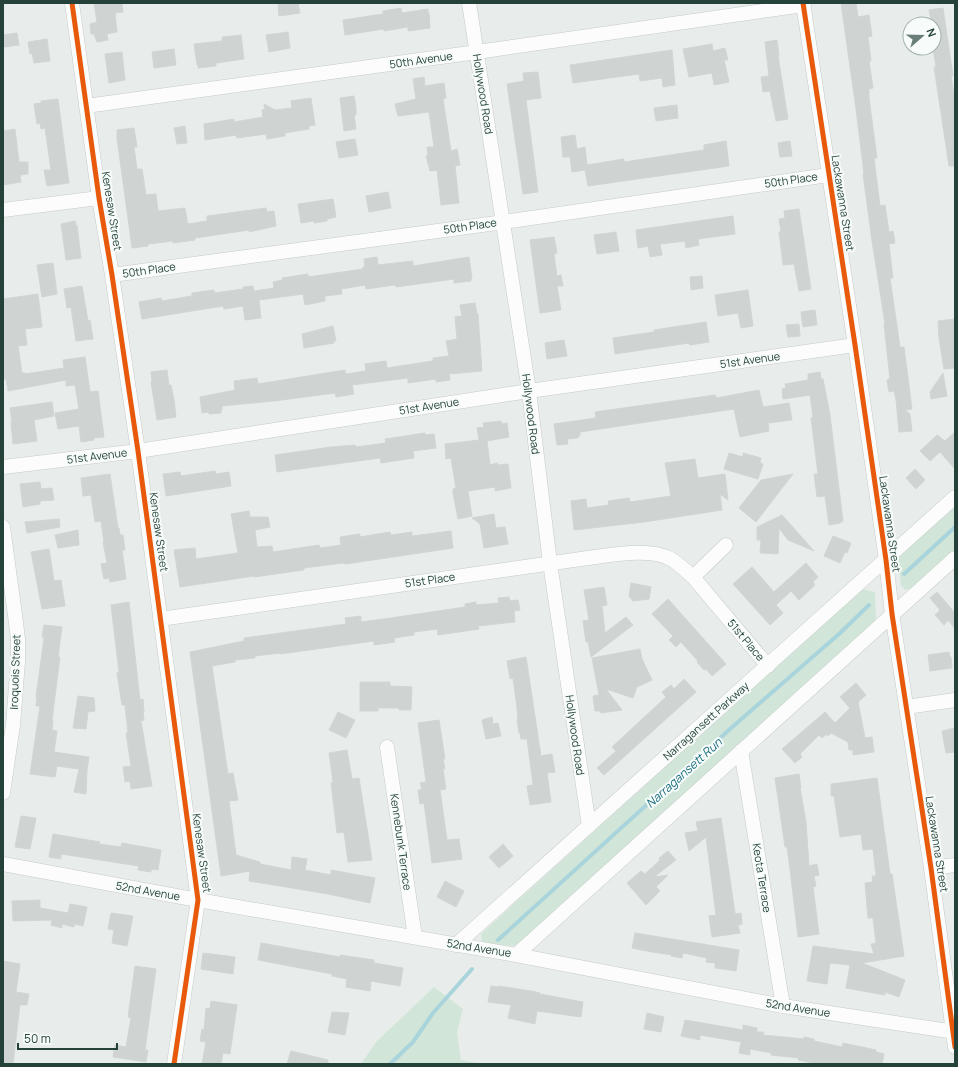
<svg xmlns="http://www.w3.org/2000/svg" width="958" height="1067" viewBox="0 0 958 1067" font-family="Manrope,sans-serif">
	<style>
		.green { fill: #d1e6d8 }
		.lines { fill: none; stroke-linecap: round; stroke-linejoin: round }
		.stream { stroke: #a9d4db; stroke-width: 4 }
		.building { fill: #cfd4d2; stroke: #d1d6d4 }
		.minor-casing { stroke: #c5cac8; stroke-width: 15 }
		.minor { stroke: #fcfcfc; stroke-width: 14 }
		.cycleway-casing { stroke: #f7fbf9; stroke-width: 8 }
		.cycleway { stroke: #e8590c; stroke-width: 5 }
		.labels { text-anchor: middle; stroke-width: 4; stroke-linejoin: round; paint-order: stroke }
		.street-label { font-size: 11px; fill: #24423a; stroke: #f7fbf9 }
		.water-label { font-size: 12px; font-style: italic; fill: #1c6f80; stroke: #f7fbf9 }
	</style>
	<rect width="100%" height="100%" fill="#e8edeb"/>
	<!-- green -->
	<path class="green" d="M955,506V550L914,587L905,590L901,585L898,557Z
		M862,589L875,592L876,623L518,946L482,944L481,934Z
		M434,987L463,1009L457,1032L461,1060L483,1064H361L376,1042Z"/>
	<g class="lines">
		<!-- stream -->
		<path class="stream" d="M904,574L955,527
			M498,940L730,729L839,634L869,605
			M390,1064L413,1042L433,1013L472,969"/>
	</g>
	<!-- building -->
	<path class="building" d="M94,3H122L123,12L115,13L117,32L107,34L108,40L97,42L94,34H91L90,24L97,22Z
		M278,3H298L300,13L279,16Z
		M841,3H856L858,17L869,15L872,36L868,37L871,61H869L873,88L869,89V98L877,158H874L880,206L885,205L889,232L893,231L895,243L889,244L893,278H890L900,347H904L912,409L905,410L910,414L912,431L899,432L896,399L894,391L889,392L887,381L888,379H890L884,324H885L872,241L863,174H864L856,109Z
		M401,8L402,13L428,9V13H429L430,28L408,31V27L384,31V29L345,35L343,20L383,14V11Z
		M943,8L953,76H951L955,101V166H949L934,67H936L933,48L935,45L934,24H932L929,10Z
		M288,32L290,48L269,52L266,35Z
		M17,33L19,45L4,47L3,35Z
		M241,35L244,59L216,63V66L198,68V65H197L194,44L222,41V37Z
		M47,39L50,61L34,63L32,53L30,54L28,42Z
		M777,40L779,55L778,56L788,119L776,121L770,91L763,92L761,77L769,76L765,42Z
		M712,44L713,51L725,48L728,60H724L729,82L714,85L712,73L689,77L683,49Z
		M174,49L176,65L154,68L152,52Z
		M672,50L675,85L663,87L662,78L640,81L639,74L573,83L570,65Z
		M122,52L125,80L109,83L105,54Z
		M538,72L541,98L526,100L538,192L523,194L507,84L524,81L523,73Z
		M424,77L425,86L444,83L446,98L443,99L451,151L457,149L460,165L455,166L459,203L441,205L437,170L430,171L426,156L428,155L427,147H434L429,112L398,116L395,104L416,99L413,79Z
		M354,96L356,107V115H354L356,129L344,131L340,98Z
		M311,98L315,125L309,126V129L285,133V136L267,139L266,134L237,138L236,135L205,140L204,124L234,119V122L263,117L262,110L265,109L264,104L275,110L292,108L291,101Z
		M58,99L69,183L47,186L44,170H51L45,128L41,129L40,123L37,124L34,104L41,103V101Z
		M677,105L678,118L656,121L654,108Z
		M185,126L187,143L177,144L174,128Z
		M134,128L137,147H134L137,169H142L146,195L156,194L158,211L185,208L187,219H186H187L188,224L207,221V216L266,208L267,212L274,211L276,226L249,232V230L195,238V240L173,243V241L148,244V246L132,248L117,138V130Z
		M15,129L19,162H28V174L20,175L21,182L3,185V131Z
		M575,135L577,149L585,147L587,165L624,159V162L704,150V145L726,141L729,166L588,186L585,170L572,172L570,157H563L561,137Z
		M355,139L358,155L339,158L336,142Z
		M790,141L792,156L780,157L778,143Z
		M388,192L391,208L369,212L366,196Z
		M333,199L336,217L327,219V221L314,223V221L301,223L298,204Z
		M799,209L811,289L799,291L794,264L783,265L779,232H781L779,219L785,218L784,211Z
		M733,216L735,234L698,239L699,245L686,248L685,241L660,244L662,255L650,257L648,246L638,248L636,230Z
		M75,221L76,226L77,225L81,258L66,260L61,224Z
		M616,232L619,251L597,254L594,235Z
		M554,237L557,253L554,254L557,276L561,275L563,286H557L561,310L540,313L530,240Z
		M377,257L378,265L413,261V266L469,257L472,278L471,279V281L454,283V279L396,287L395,285L366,289L365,285L341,289L342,294L325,296V301L305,305L303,294L259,300L261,318L245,320L243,306L224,309L223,306L142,319L139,302L161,298L162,301L192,296V293L214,290V293L243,289V287L253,286L254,291L274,288L273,282L283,280L282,278L308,274V277L363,269V267H365L364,259Z
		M53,263L57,294L42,297L37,265Z
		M702,276L703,288L691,290L690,277Z
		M82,286L88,321L90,320L93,339L76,341L71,307L67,308L64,289Z
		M748,290L753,326L741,328L738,313L718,316L715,295Z
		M38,294L42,327L25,329L27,345L18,346L22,373H25V374L64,368L63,360L85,357L90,392L98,391L104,437L93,438L94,440L81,442L79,426L58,429L55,413L79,409L75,385L66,386V380L8,391L6,379H4L3,372V299Z
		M475,303L477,314H478L482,371L449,374L450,380L436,382V379L408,383V378L352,385L354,394L336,397L335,393L274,401L222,406V410H221V413L209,414V412L202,413L200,397L235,390L234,381L257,378L258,384L345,370L346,374L366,371L365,364L386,361L387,368L433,361V358L449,356L446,341L457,339L455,317L462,316L460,305Z
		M815,310L817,325L803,327L801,312Z
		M955,319V368L944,369L939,338L938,321Z
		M706,322L709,342L690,345L689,343L615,354L613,338L654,332V330Z
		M799,324L800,336L788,337L786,325Z
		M333,326L336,341H333L334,343L304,348L302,334Z
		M564,340L567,356L547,359L545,343Z
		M167,370L169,385H171L174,400L176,417L157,420L151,382L152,381L151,372Z
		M820,372L821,379H823L830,415L843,521L840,523L829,525L825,496L817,497L814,474H818L811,418L813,417L810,395L783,399L782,389L786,388L785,384L808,380V374Z
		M943,373L947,396L931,399L930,392Z
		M759,390L763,407L789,403L792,420L768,423L769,431L740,437L734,409L580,432V436H578V438L567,439L568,444L557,445L554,424L596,418L595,412L715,395L717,398Z
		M52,402L54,416L34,420L37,441L13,444L11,423H12L10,408Z
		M501,421L502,424L507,423L509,437L487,441L490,465L497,463L498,465L508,464L511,488L495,491V487L468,491L472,516L458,519L453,493V489L456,488L451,458L446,459L445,444L479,440L477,428L484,427L483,423Z
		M955,432V469L940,452L930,461L920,451L937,435L945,441Z
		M425,433L426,435L434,434L436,448L413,451L414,458L381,463L380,458L277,472L275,455L331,447L355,445L356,447L386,443L385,439Z
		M729,453L743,457V453L761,458L760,463L763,464L758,479L724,469Z
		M695,459L698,478L725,474L728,500L720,494L722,510L644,522L574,530L571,501L586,499L587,508L609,505L608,501L629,498L630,502L671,496L665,463Z
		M915,469L925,480L916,489L906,478Z
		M215,471L216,474L229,472L231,486L166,496L163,474L180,472L181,476Z
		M110,474L118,528H119L120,535H123L125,550H122L126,579L110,582L109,578L104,579L101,564L107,563L103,542H104L101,521L95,522L91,495L83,496L81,478Z
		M793,474L756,522L739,508L761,480Z
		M40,482L41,489L52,488L54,500L40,501V504L23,507L20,484Z
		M249,511L250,517H268L270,527L255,530L257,547L272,546L273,552L319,545L320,548L341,545L340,537L360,534V537L390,532L391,535L412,532V536L451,531L453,548L346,564L343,563L304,568V570L254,577V576L180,587L174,550L195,548L196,559L238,553L231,514Z
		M494,514L496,528L505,527L508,544L484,548L480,524L472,518Z
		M782,515L814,551L788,540L779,528L778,554L760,553L761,540H757V527Z
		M59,519L60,527L27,533L25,522Z
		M78,530L79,545L58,548L55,535Z
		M833,536L851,543L847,553L845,552L840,563L824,556Z
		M49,549L54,581L61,580L65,606L42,609L31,552Z
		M806,563L818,577L813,582L815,585L799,600L791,591L776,605L783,613L770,625L733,584L752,567L774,592Z
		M631,583L651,587L649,599L633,601L629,596Z
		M604,587L607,605L602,606L605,633L626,617L633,625L591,657L588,642H586L583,621L589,620L584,590Z
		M937,592L955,613V629L948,620L944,625L935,615L940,610L930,598Z
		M509,597L510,601L518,600L520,610L514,611L515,622L478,626L479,629L438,635L437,629L414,632V635L394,638L395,642L374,645V641L280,654V653L255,656V658L235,660V662L212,666L228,774L233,773L238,800L229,801L236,855L260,862V864L291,870L292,857L307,859L305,870L331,875V870L375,878L370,903L328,894L249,881L250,871L221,876L190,652L244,641V638L346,624L345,618L361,616V622L391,618L465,607V604L476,602V605L499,603L498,598Z
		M668,599L726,664L712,676L706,669L704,670L697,662L698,661L681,642L676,647L669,640L673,636L652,614Z
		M129,602L140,700L143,699L144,712H143L144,720L141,721L152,786L131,789L130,781L125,782L123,767L131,766L126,733H128L125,705H122L117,673L119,672L111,605Z
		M44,625L62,627L58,657H60L52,720L53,721L52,730L57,731L54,752L89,757L87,770L86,794L74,792L79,769L57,766L55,777L30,774L40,706H36L37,697H36L43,646L44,637H42Z
		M640,649L642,659L652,680L637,687L633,698L606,689L622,710L601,713L600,711H595L593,696L599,695L592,658Z
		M949,652L950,657H951L952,668L930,671L928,655Z
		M526,657L541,756L552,754L555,772L547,773L551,802L530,805L527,786L533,785L527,739H521L520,732L519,733L517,719H518L517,708L513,678L510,679L507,661Z
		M684,679L696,692L604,775L597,768L616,751L612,747L666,697L662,692L671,685L674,689Z
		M360,682H390V686L412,687L411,710H399V708H378V711H360Z
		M856,683L866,695L858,702L865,738L872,737L874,752L853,755V750H849L848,742L831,733L828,736L827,734L822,738L819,735L800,754L802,757L795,763L782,749L825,712L835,723L850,708L840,697Z
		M78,696L94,698L95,711L88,712L86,729L73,728Z
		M338,712L355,720L346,738L329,730Z
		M492,717L493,724L498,723L501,736L486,739L482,720Z
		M439,720L445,759H443L445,769H443L446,789L440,790L447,840L459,839L462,859L432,863L424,803L420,804L418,790L422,789L420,783L426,782L418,723Z
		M955,728V752L946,753L942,731Z
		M347,750L352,779L359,778L372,860L348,862L344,832L337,833L331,783L333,782L329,753Z
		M799,774L801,788H800L806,822L809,866L817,864L819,875L814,876L816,886L813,887L819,934L798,937L790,869L787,847H785L775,778Z
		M877,778L890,874H892L904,956L862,963L905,980L899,997L885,992V995L846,988L850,965L830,963L827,984L807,981L813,946L874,954L871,944L876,943L873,918H868L865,883L873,882L872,876H876L873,849L863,850L861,834L840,837L834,796H831V784Z
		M21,816L36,818L30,849L15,847Z
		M721,818L735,913L736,914L741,913L742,924L738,925L740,933L712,937L709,916L716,915L706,837L689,851L685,833L698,831L696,822Z
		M53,834L100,842L99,844L121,847L122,843L161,850L158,870L151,869V872L138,870L139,866L61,854V859L49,857Z
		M503,844L513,856L499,868L489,857Z
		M668,851L676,860L654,877L668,875L656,887L660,891L646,905L627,883L641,871L645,874L660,860L659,858Z
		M445,881L464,891L456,907L437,897Z
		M40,900V908L68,913L70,904L87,907L83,926L75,924L74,927L62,924V928L51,925L52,920L13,921L12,901Z
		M111,913L133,916L127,946L112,943L114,930L108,929Z
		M635,933L739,950L736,971L715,968V963L706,962L707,958L683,953L682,958L671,956L672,955L652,952L632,948Z
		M261,943L340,957V955L374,960V963L403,968L400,986L371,981L370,991L346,987L347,979L332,976V974L258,960Z
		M203,953L235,957L233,974L201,969Z
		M3,961L20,964L16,992L29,994L27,1005H20L13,1064H3Z
		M135,966L156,969L145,1050H148L146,1062L113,1057L115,1045L126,1047L131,1018L128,1017Z
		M491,986L499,987V986L531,991L540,993V994L583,1002L581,1017L537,1011L535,1024L508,1018L511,1005L488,1002Z
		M211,1001L237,1005L230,1054L223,1053L221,1064H202L206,1042L200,1041L202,1029L204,1030L206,1008L210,1009Z
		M332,1012L349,1013L345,1035L328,1032Z
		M647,1013L664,1017L661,1032L644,1029Z
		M685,1020L743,1030V1025L757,1028V1032H764L763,1035L804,1039V1037L814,1039V1041L842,1047L843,1043L876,1050V1052L884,1054L882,1064H818L798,1060L799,1058L771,1055V1053L750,1049V1055L739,1053L741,1042L700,1035V1040L681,1036Z
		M291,1051L328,1060V1064H287Z"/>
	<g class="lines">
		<defs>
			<path id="minor" d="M72,3L99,198L112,275L138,451L198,900L174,1064
				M469,3L529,391L550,563L589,826
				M803,3L855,345L886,560L892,614L931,868L955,1047
				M86,106L477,52L804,5
				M3,210L99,198
				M112,275L504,222L828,175
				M3,467L138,451L529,391L855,345
				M3,527L15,615L18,639V661L13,725L3,793
				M693,577L726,545
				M160,619L595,557C617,554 651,548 671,559C679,564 686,571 693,577L768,666
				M906,707L955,700
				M387,747L415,937
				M741,751L783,1006
				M3,864L198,900L516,955L783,1006L955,1032
				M931,868L955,865
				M456,945L955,497
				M516,955L955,558"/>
		</defs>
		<!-- minor casing -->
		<use href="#minor" class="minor-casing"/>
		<!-- minor -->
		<use href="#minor" class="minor"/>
		<defs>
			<path id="cycleway" d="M72,3L99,198L112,275L138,451L198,900L174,1064
				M803,3L855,345L886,560L892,614L931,868L955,1047"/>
		</defs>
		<!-- cycleway casing -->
		<use href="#cycleway" class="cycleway-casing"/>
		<!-- cycleway -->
		<use href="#cycleway" class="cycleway"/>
	</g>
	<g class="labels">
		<!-- street labels -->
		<g class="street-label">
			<text transform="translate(421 60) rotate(-8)" y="4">50th Avenue</text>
			<text transform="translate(483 94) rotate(81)" y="4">Hollywood Road</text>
			<text transform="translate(791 180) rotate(-8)" y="4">50th Place</text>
			<text transform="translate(843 203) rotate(81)" y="4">Lackawanna Street</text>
			<text transform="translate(112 211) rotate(81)" y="4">Kenesaw Street</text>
			<text transform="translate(470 226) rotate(-8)" y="4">50th Place</text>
			<text transform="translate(149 270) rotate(-8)" y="4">50th Place</text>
			<text transform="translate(750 360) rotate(-8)" y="4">51st Avenue</text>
			<text transform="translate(429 406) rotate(-9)" y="4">51st Avenue</text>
			<text transform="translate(531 414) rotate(83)" y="4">Hollywood Road</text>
			<text transform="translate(97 456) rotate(-7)" y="4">51st Avenue</text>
			<text transform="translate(890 524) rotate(82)" y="4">Lackawanna Street</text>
			<text transform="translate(159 532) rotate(82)" y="4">Kenesaw Street</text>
			<text transform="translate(430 580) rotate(-8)" y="4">51st Place</text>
			<text transform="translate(746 640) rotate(50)" y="4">51st Place</text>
			<text transform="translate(15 672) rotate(-88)" y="4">Iroquois Street</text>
			<text transform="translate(706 721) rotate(-42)" y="4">Narragansett Parkway</text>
			<text transform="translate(575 735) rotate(82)" y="4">Hollywood Road</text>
			<text transform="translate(401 842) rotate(82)" y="4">Kennebunk Terrace</text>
			<text transform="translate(937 844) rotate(81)" y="4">Lackawanna Street</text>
			<text transform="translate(202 853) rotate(82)" y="4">Kenesaw Street</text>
			<text transform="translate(762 878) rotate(81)" y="4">Keota Terrace</text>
			<text transform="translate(148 891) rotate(10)" y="4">52nd Avenue</text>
			<text transform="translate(479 948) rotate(9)" y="4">52nd Avenue</text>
			<text transform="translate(798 1008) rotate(9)" y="4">52nd Avenue</text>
		</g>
		<!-- water labels -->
		<g class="water-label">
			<text transform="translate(684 773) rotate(-42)" y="4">Narragansett Run</text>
		</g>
	</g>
	<!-- border -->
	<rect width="958" height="1067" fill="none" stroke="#24423a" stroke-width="8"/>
	<!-- north arrow -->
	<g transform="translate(922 36) rotate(70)"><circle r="19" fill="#f7fbf9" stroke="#a3b1ad"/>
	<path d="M0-3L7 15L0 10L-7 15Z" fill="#697e78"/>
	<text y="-6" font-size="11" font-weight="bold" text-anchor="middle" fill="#24423a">N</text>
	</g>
	<!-- scale -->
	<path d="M18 1043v6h99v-6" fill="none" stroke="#24423a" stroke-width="2"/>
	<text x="24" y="1043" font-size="12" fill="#24423a" stroke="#f7fbf9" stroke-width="3" paint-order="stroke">50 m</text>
</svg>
